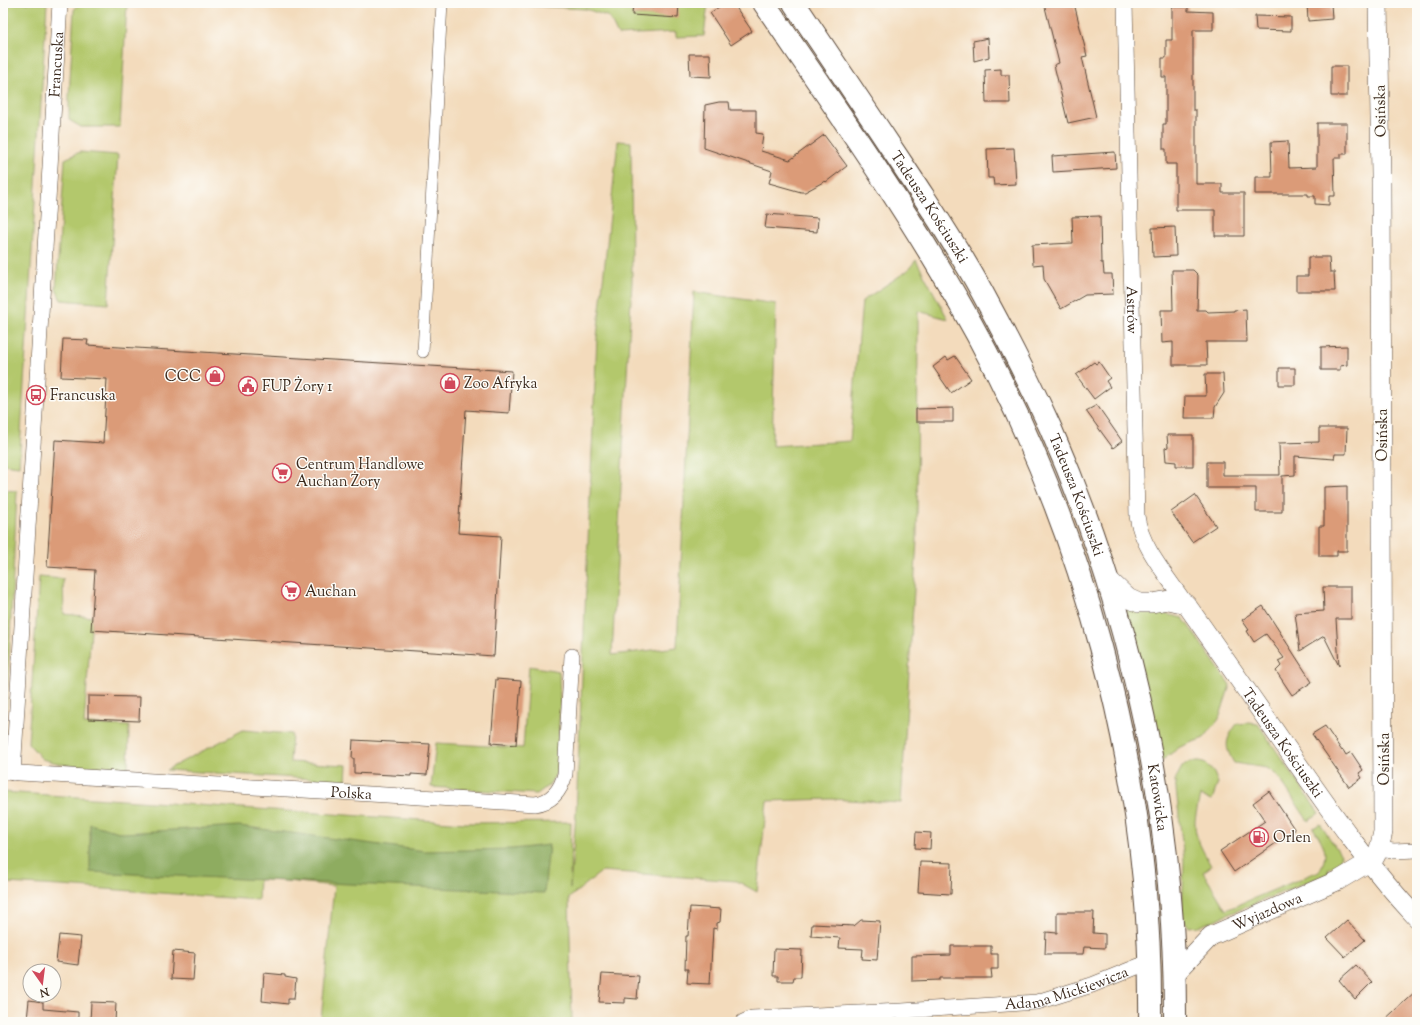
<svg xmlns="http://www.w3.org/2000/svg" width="1420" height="1025" viewBox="0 0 1420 1025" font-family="'Sorts Mill Goudy',serif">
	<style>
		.green { fill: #b3c86c; stroke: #777945 }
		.forest { fill: #8eac60; stroke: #646b3f }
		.building { fill: #db9b78 }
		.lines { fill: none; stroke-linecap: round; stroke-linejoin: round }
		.pedestrian-casing { stroke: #574536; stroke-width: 12 }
		.minor-casing { stroke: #574536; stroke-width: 16 }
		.tertiary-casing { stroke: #574536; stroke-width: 20 }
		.primary-casing { stroke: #574536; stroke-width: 24 }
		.pedestrian { stroke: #fff; stroke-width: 11 }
		.minor { stroke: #fff; stroke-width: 15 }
		.tertiary { stroke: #fff; stroke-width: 19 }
		.primary { stroke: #fff; stroke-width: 22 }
		.labels { text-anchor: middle; stroke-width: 3; stroke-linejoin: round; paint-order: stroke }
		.street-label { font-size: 15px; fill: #3b2a1e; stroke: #fdfcf7 }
		.poi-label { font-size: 15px; fill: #3b2a1e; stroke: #fdfcf7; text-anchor: start }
	</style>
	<rect width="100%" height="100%" fill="#fdfcf7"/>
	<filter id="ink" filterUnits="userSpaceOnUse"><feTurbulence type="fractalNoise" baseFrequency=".025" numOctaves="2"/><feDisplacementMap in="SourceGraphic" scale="8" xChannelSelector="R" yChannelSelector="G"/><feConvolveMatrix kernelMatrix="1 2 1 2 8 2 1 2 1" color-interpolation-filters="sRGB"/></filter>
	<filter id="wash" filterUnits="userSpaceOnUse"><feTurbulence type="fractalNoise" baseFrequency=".012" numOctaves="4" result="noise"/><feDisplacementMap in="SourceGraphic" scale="16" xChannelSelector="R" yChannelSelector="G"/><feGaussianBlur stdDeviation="0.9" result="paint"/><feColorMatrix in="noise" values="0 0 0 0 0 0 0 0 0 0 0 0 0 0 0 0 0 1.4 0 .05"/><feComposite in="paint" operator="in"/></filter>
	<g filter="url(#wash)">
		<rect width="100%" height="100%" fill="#f3dbbc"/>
		<!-- green -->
		<path class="green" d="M3,3H47L19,466L3,464Z
			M79,3H127L120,127H81L69,120V97L74,10Z
			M481,3H633L632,15L677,17L678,3H708L704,36L676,37V32L618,35L609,17L586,9Z
			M618,141L631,142L632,281L612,655L677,647L694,292L776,304L772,446L850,441L862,301L907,271L916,260L948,319L918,311L917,540L901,803L831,799L767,801L757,892L737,881L602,871L569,898L572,1022H319L321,1020L334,886L259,878L258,900L77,887L6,883L3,859V792L466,823L571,822L570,889L576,813L597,337Z
			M80,152L118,155L108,304L61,300L56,289L65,159Z
			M3,490L17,491L5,739L3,741Z
			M39,577L63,579L64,614L92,617L84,724L129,726L128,771L61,764L42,759L28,743Z
			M1124,605L1183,618L1230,685L1219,719L1204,738L1180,747L1161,761Z
			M529,666L559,671L560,701L557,772L549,785L537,794L431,787L436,743L523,748Z
			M1248,723L1258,724L1319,813L1308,821L1278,776L1267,768L1234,763C1224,746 1225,740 1237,724Z
			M243,730L292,734L290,762L347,765L346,781L166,770Z
			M1190,762H1200L1206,764L1214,773L1218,783L1212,800L1200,796C1198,804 1196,813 1195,821C1194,838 1204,852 1211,866L1203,872L1226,910L1319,871C1330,854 1324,844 1313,828L1320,824L1341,855C1341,863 1336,865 1328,869L1329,873L1200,926L1189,927L1182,917L1184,860L1175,780L1182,767Z"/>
		<!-- forest -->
		<path class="forest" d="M90,824L123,833L239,826L425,851L513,849L549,845L544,893L90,872Z"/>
		<g id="blocks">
			<!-- building -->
			<path class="building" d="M633,3H679L678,18L632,15Z
				M725,3H733L752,31L731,45L710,13Z
				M1044,3H1074L1087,56L1082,57L1096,117L1068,123L1054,65L1059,63Z
				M1307,3H1331L1332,19L1308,21Z
				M1172,7H1188V11L1213,12V30H1193V110H1196V184H1222V193H1244V236H1215V210H1176V164H1166V149H1163V124H1166V77H1162V58H1166V40H1172Z
				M1255,16L1291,17V31L1256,30Z
				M988,38L989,57L974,61L973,41Z
				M689,54H710L711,77L690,76Z
				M1331,66H1347V96H1331Z
				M1001,69V75H1009L1010,103H986L985,70Z
				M719,102H729L730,110H756V133L763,134L761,151L790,160L824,135L847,166L826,182L825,181L805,192H801L769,183L772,171L704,148L705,105Z
				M1317,123H1347V154H1341V158H1334L1335,196H1329V205L1315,204V196H1308V194H1255V177H1272L1271,142L1288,141L1289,168L1317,167Z
				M1014,148L1016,184L994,185L993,178H988L987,149Z
				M1115,152L1116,168L1053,172L1052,156Z
				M767,214L818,218L817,232L765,228Z
				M1100,216L1101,263H1103L1104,274H1112L1113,294L1085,295L1061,309L1044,279L1043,264L1033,265L1032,245L1073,243L1072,217Z
				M1175,227L1176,256L1153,257L1152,228Z
				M1308,257H1329L1330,272H1334L1335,291H1296V276H1308Z
				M1172,270H1193L1198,275L1197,310H1206L1208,312L1234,311V310L1246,309L1247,342H1206L1207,365H1173V342L1162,343L1161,310H1173Z
				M63,339L88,340L87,345L512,371L509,413L466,410L458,533L501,536L494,656L91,630L95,570L47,567L55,440L103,443L107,379L61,377Z
				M1347,346V365L1340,366V370H1321V347Z
				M955,356L971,379L951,393L933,367L946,357L948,360Z
				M1094,362L1096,364L1099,362L1110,378L1106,381L1110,387L1094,399L1076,375Z
				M1279,368H1295V385H1279Z
				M1205,374H1223L1224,393L1215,407L1214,418H1184L1185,396H1206Z
				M1097,405L1122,441L1113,448L1086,411Z
				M953,408V422H916V409Z
				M1319,428H1347L1346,454H1335L1334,459L1295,456V475L1282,476V512H1256V488H1207V462H1223V475H1280L1279,443L1319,442Z
				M1167,435H1193V466H1176V462L1166,461L1165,448L1168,447Z
				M1347,486V551H1337V556H1319V526H1324V487Z
				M1195,495L1216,526L1192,542L1171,512Z
				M1323,587H1351V619H1336L1339,666L1324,636L1300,651L1295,613L1324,611Z
				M1263,606L1312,682L1292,695L1276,671L1281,666L1278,661L1284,658L1266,634L1254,642L1247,631L1249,630L1242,620Z
				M496,679L521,681L516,745L491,743Z
				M88,696L140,697L139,721L88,719Z
				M1325,726L1342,751L1343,750L1346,755L1351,752L1363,770L1359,773L1362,778L1349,787L1312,734Z
				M353,740L430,744L427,775L411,774V776L354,773V758H352Z
				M1269,791L1295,830L1234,872L1220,851L1265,821L1253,803Z
				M916,832L931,833L930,849L915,848Z
				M920,862L952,863L951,894L918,892Z
				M690,907L721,909L720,922L717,923V929L713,928L710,984L687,983L688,969H685L686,936H688Z
				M1057,912H1094L1093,933L1105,934V948L1084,947L1083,954H1045L1046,932L1057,933Z
				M861,920L880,921L877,960L862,959L863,949L839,948L840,938L811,936L812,924L854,926Z
				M1347,920L1365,940L1345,957L1327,938Z
				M59,935L81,937L78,965L56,962Z
				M951,946H991V954H998V969H991L992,978H940V980L912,981V956L951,955Z
				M774,949L802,950L801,977H794L793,981H778V976H773Z
				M173,951L195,953L193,980L171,979Z
				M1356,965L1372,982L1355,999L1339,980Z
				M264,973L285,975V977L296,979L294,999H288V1004L262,1001Z
				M602,974L639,976L637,999L625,998V1003L599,1002Z
				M1417,990V1022H1382Z
				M29,1000L43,1002V1009L78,1012V1022H43L27,1020Z
				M91,1002L116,1003L115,1022H90Z"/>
		</g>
	</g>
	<g filter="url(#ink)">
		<use href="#blocks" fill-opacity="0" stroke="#574536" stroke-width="1"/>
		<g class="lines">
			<defs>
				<path id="pedestrian" d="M423,352L442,3"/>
				<g id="minor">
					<path id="s1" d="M1125,3L1137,516C1141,547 1168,577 1186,604"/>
					<path id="s2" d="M3,772L535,804C552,802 561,790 565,774L572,656"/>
					<path id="s3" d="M13,773L60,3"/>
					<path d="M1379,849L1393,851L1417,850"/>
					<path id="s4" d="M743,1022L752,1018L902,1011L1037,1002L1092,985L1149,962"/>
				</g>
				<g id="tertiary">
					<path id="s5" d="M1107,578L1128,598L1139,603H1152L1169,600L1186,604C1223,656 1260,710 1297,763C1334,816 1372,870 1417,918"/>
					<path id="s6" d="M1174,975L1211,936L1339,880L1369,862L1375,857L1379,849L1383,832L1381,175L1378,3"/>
				</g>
				<g id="primary">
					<path d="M764,3C830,100 898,196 956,297C1081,512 1153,773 1150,1022"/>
					<path id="s7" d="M794,3C833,61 873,120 912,179C936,216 961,253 982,292C1006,336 1029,381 1050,427C1132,613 1176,818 1175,1022"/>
				</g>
			</defs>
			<!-- pedestrian casing -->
			<use href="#pedestrian" class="pedestrian-casing"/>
			<!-- minor casing -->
			<use href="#minor" class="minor-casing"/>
			<!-- tertiary casing -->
			<use href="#tertiary" class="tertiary-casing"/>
			<!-- primary casing -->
			<use href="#primary" class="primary-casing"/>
			<!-- pedestrian -->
			<use href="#pedestrian" class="pedestrian"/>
			<!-- minor -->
			<use href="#minor" class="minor"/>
			<!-- tertiary -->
			<use href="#tertiary" class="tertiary"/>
			<!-- primary -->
			<use href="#primary" class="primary"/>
		</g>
	</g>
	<!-- icons -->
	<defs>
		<symbol id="shop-ring" viewBox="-11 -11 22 22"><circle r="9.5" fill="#fdfcf7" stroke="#d1495b" stroke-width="1.5"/><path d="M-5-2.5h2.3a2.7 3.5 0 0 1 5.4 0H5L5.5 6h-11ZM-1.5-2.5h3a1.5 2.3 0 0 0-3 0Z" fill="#d1495b"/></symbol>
		<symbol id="civic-ring" viewBox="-11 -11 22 22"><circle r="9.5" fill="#fdfcf7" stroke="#d1495b" stroke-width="1.5"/><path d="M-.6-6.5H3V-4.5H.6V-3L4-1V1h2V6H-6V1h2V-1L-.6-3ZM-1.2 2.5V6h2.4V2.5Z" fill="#d1495b"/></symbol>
		<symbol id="bus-ring" viewBox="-11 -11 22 22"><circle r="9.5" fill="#fdfcf7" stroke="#d1495b" stroke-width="1.5"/><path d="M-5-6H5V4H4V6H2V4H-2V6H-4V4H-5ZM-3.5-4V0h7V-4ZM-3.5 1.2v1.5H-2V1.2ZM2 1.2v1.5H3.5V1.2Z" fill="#d1495b"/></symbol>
		<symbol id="supermarket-ring" viewBox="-11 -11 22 22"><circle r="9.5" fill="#fdfcf7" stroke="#d1495b" stroke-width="1.5"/><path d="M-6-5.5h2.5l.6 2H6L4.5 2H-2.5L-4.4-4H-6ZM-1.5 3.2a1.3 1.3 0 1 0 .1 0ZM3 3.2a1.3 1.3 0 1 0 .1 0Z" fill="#d1495b"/></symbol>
		<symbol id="fuel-ring" viewBox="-11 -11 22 22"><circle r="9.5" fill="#fdfcf7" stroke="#d1495b" stroke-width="1.5"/><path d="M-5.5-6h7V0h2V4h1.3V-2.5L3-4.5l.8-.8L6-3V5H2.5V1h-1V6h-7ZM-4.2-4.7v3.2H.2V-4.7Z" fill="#d1495b"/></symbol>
	</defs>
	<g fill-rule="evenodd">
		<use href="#shop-ring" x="204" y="365" width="22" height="22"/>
		<use href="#shop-ring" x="439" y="372" width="22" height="22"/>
		<use href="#civic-ring" x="237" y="375" width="22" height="22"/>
		<use href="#bus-ring" x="25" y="384" width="22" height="22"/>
		<use href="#supermarket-ring" x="271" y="462" width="22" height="22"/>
		<use href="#supermarket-ring" x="280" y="580" width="22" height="22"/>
		<use href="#fuel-ring" x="1248" y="826" width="22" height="22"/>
	</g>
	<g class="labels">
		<!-- street labels -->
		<g class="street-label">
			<text dy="5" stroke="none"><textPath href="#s3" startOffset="710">Francuska</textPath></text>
			<text transform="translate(1380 111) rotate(-91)" y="5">Osińska</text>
			<text dy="5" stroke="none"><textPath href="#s7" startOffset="245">Tadeusza Kościuszki</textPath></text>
			<text dy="5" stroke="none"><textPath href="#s1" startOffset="307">Astrów</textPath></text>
			<text transform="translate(1382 435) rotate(-90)" y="5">Osińska</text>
			<text dy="5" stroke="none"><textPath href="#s7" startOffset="569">Tadeusza Kościuszki</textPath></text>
			<text dy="5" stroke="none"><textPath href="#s5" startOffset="258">Tadeusza Kościuszki</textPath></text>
			<text transform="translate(1384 759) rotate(-90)" y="5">Osińska</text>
			<text dy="5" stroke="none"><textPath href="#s2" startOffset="349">Polska</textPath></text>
			<text dy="5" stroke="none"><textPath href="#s7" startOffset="883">Katowicka</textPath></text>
			<text dy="5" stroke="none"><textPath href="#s6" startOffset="115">Wyjazdowa</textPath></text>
			<text dy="5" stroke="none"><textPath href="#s4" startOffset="327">Adama Mickiewicza</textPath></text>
		</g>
		<!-- poi labels -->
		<g class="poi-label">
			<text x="201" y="381" text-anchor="end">CCC</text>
			<text x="464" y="388">Zoo Afryka</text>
			<text x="262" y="391">FUP Żory 1</text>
			<text x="50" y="400">Francuska</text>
			<text x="296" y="469">Centrum Handlowe<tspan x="296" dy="17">Auchan Żory</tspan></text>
			<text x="305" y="596">Auchan</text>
			<text x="1273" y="842">Orlen</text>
		</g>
	</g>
	<!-- margin -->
	<rect width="1420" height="1025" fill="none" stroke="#fdfcf7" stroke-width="16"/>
	<!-- north arrow -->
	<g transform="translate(42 983) rotate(166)"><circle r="19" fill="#fdfcf7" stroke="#afa8a0"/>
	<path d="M0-3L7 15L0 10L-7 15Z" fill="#d1495b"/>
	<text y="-6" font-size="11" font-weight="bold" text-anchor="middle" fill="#3b2a1e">N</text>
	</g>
</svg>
